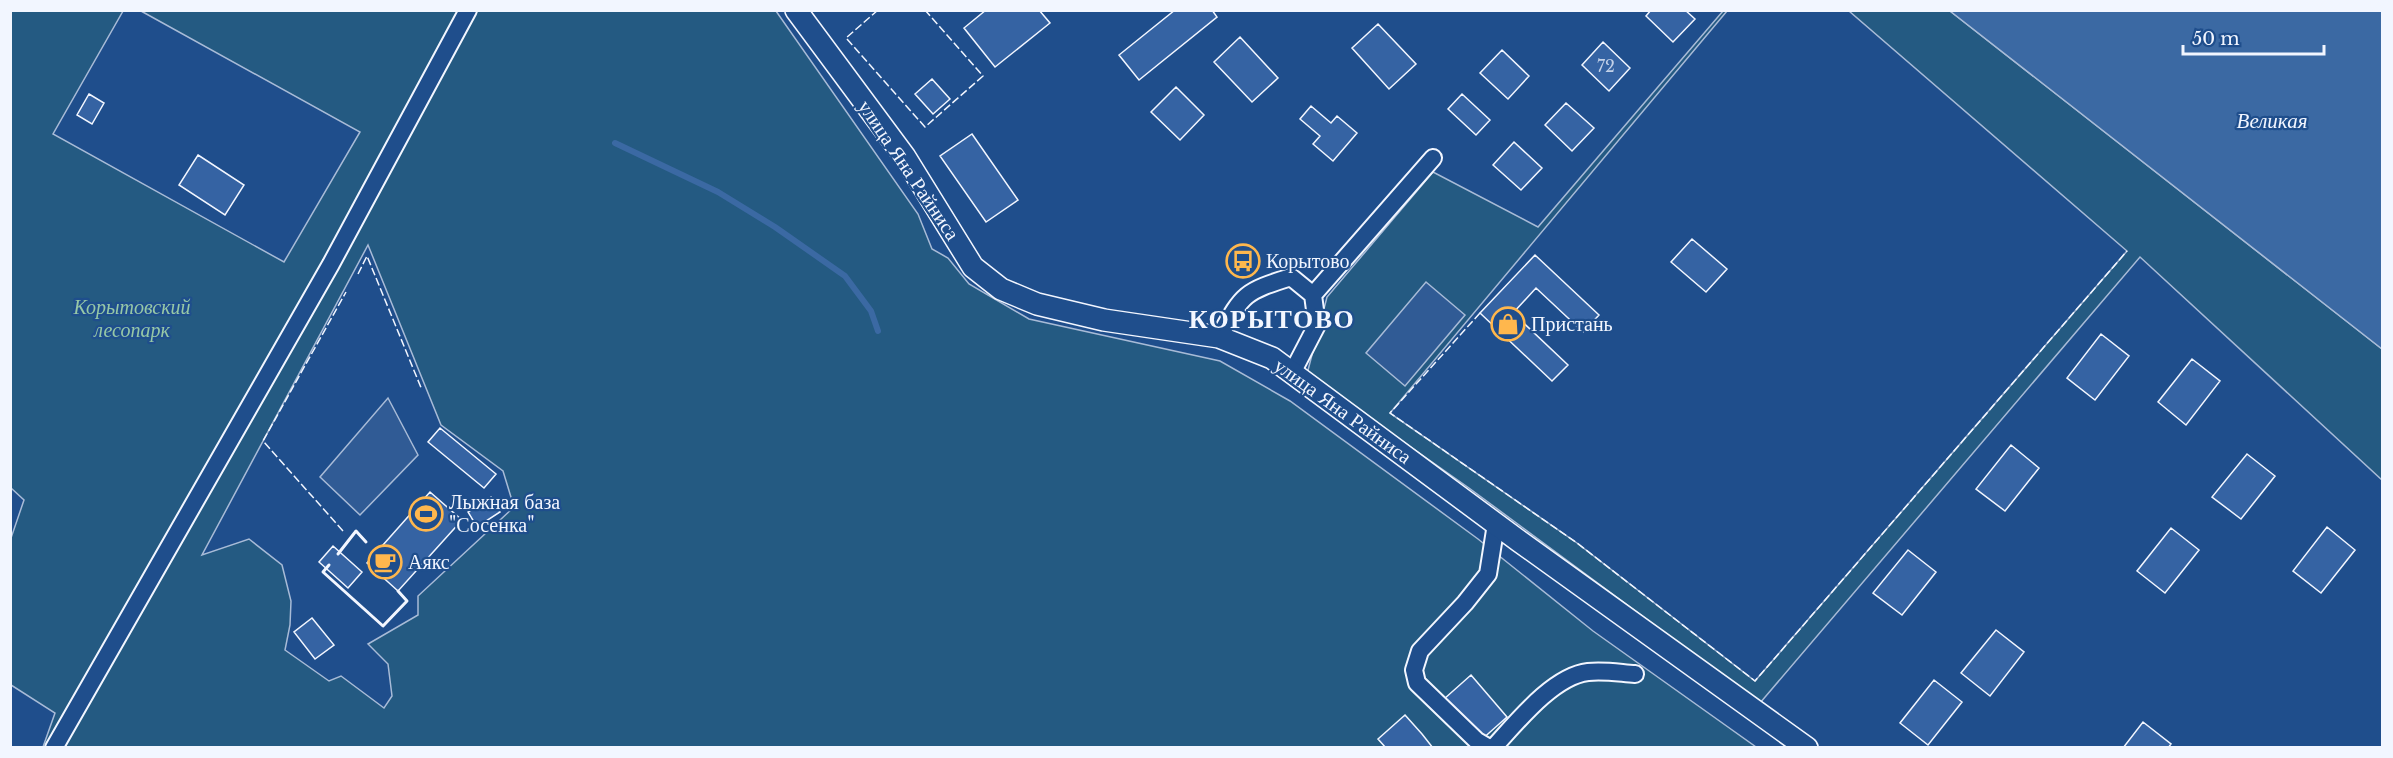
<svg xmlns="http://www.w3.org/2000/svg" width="2393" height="758" viewBox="0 0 2393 758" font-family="'Libre Baskerville',serif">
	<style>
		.green { fill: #245a82; stroke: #a8bbd7; stroke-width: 1.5; fill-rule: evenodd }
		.parking { fill: #305b95; stroke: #a8bbd7; stroke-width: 1.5 }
		.water { fill: #3b69a3; stroke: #a8bbd7; stroke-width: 1.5 }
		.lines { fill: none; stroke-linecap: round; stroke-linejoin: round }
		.stream { stroke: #3b69a3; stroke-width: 6 }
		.building { fill: #3563a3; stroke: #f2f6ff; stroke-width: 1.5 }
		.minor-casing { stroke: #f2f6ff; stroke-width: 20 }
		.tertiary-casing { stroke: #f2f6ff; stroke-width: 24 }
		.minor { stroke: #1f4e8c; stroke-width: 16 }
		.tertiary { stroke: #1f4e8c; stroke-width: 21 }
		.fence { stroke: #f2f6ff; stroke-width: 1.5; stroke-dasharray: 8 3; stroke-linecap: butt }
		.wall { stroke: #f2f6ff; stroke-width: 3 }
		.labels { text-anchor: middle; stroke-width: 4.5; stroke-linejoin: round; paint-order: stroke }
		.number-label { font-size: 16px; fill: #c3d1e8 }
		.street-label { font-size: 20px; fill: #f2f6ff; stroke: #1f4e8c }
		.poi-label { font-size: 20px; fill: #f2f6ff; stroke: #1f4e8c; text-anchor: start }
		.park-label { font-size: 20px; font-style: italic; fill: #97c8a6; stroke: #1f4e8c }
		.water-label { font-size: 21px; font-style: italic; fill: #f2f6ff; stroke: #1f4e8c }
		.district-label { font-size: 26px; font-weight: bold; letter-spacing: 1.5px; fill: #f2f6ff; stroke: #1f4e8c }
	</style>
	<rect width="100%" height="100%" fill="#1f4e8c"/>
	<!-- green -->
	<path class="green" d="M11,11H123L53,134L284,262L360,132L141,11H776L918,214L932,249L948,258L969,284L1029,319L1220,361L1290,401L1478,539L1593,631L1756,747H43L55,713L11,685V538L24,500L11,488ZM368,245L441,425L503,471L514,507L418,596V615L368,644L388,664L392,696L384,708L341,676L329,681L285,650L290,625L291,601L282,565L249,539L202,555Z
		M1723,11H1727L1390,413L1577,543L1755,681L2127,251L1849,11H1950L2382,349V480L2140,257L1760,703L1469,488L1307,374L1327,297L1433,172L1538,227Z"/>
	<!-- parking -->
	<path class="parking" d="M1426,282L1465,315L1405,386L1366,353Z
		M388,398L418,455L360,515L320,477Z"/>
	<!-- water -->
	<path class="water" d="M1950,11H2382V349Z"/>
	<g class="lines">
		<!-- stream -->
		<path class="stream" d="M615,143L718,192L775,227L845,276L871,311L878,331"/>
	</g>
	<!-- building -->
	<path class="building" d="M986,10H1039L1050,23L995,67L964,28Z
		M1175,10H1212L1217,17L1139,80L1119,55Z
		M1651,10H1685L1695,19L1673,42L1646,16Z
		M1378,24L1416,64L1389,89L1352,48Z
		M1240,37L1278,78L1252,102L1214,62Z
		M1603,42L1630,68L1609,91L1582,65Z
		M1502,50L1529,76L1508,99L1480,73Z
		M932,79L950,99L933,114L915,94Z
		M1176,87L1204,115L1180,140L1151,112Z
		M89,94L104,103L92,124L77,115Z
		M1462,94L1490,120L1476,135L1448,109Z
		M1566,103L1594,128L1572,151L1545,125Z
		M1311,106L1331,123L1337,116L1357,133L1333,161L1313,144L1320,136L1300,119Z
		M972,134L1018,200L986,222L940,156Z
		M1514,142L1542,168L1521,190L1493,165Z
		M198,155L244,185L225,215L179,185Z
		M1692,239L1727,269L1706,292L1671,262Z
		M1535,255L1599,315L1583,332L1536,288L1513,313L1568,365L1552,381L1480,313Z
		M2101,334L2129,356L2095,400L2067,378Z
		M2192,359L2220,381L2186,425L2158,402Z
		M440,428L496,474L484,488L428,442Z
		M2011,445L2039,468L2005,511L1976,489Z
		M2247,454L2275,476L2241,519L2212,497Z
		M430,492L462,520L398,591L367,563Z
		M491,497L500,512L477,527L468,512Z
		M2327,527L2355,550L2321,593L2293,571Z
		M2171,528L2199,550L2165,593L2137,571Z
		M333,546L362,572L348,588L319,562Z
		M1908,550L1936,572L1902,615L1873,593Z
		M312,618L334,645L315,659L294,632Z
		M1996,630L2024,652L1990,696L1961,673Z
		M1471,675L1507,717L1480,741L1444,699Z
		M1934,680L1962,702L1928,745L1900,723Z
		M1405,715L1422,734L1433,748H1386L1378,739Z
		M2143,722L2171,744L2168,748H2123Z"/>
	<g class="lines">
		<defs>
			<path id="minor" d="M1313,295L1433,158
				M1219,337C1243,294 1243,292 1291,277L1313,295L1317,325L1292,373
				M54,748L331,264L468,10
				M1489,748L1477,741L1417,683L1414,670L1420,651L1465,603L1488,574L1496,524
				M1493,748C1516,723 1553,676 1588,672C1603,670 1620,673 1635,674"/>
			<path id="tertiary" d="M796,10L905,157L973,267L1001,289L1037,304L1104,320L1219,337L1272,358L1519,541L1807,748"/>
		</defs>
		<!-- minor casing -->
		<use href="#minor" class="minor-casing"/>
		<!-- tertiary casing -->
		<use href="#tertiary" class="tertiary-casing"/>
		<!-- minor -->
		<use href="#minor" class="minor"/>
		<!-- tertiary -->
		<use href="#tertiary" class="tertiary"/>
		<!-- fence -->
		<path class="fence" d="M878,10L846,38L925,127L983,76L925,10
			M358,274L367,256L422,390
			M1480,313L1390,413L1577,543L1755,681L2127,251
			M343,531L263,441L346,292"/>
		<!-- wall -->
		<path class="wall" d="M338,554L356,531L366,542
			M329,565L323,572L383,626L407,601L398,591"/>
	</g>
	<!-- icons -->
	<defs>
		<symbol id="bus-ring" viewBox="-11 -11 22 22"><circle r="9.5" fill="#1f4e8c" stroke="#ffb74d" stroke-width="1.5"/><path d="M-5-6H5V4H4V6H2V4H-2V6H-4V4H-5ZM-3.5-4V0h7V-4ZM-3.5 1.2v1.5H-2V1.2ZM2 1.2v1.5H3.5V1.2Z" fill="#ffb74d"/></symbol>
		<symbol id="shop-ring" viewBox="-11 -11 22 22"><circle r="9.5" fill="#1f4e8c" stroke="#ffb74d" stroke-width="1.5"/><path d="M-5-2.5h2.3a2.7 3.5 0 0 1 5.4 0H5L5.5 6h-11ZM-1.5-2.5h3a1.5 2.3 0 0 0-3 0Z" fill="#ffb74d"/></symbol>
		<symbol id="stadium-ring" viewBox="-11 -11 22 22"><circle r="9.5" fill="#1f4e8c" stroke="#ffb74d" stroke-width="1.5"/><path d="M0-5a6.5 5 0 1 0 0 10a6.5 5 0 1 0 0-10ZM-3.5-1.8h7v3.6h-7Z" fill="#ffb74d"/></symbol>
		<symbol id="cafe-ring" viewBox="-11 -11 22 22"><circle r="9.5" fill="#1f4e8c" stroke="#ffb74d" stroke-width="1.5"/><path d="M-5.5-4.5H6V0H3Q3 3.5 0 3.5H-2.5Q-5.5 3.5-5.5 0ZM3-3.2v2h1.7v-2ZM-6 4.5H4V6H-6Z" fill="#ffb74d"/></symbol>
	</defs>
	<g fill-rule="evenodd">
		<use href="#bus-ring" x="1224" y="242" width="38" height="38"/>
		<use href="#shop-ring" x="1489" y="305" width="38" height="38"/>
		<use href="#stadium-ring" x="407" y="495" width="38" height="38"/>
		<use href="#cafe-ring" x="366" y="543" width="38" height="38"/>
	</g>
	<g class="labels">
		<!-- number labels -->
		<g class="number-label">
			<text x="1606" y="72">72</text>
		</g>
		<!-- street labels -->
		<g class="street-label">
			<text transform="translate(909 170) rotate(56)" y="7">улица Яна Райниса</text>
			<text transform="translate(1343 411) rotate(36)" y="7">улица Яна Райниса</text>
		</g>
		<!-- poi labels -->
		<g class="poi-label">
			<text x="1266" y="268">Корытово</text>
			<text x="1531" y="331">Пристань</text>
			<text x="449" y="509">Лыжная база<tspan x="449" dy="23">"Сосенка"</tspan></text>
			<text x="408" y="569">Аякс</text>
		</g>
		<!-- park labels -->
		<g class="park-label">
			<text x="132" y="314">Корытовский<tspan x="132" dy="23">лесопарк</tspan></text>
		</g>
		<!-- water labels -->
		<g class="water-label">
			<text x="2272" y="128">Великая</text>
		</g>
		<!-- district labels -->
		<g class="district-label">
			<text x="1272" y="328">КОРЫТОВО</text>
		</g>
	</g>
	<!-- border -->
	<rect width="2393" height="758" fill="none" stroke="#f2f6ff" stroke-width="24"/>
	<!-- scale -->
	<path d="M2183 45v9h141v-9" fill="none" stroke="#f2f6ff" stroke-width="3"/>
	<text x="2192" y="45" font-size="18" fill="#f2f6ff" stroke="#1f4e8c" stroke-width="4.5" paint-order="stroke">50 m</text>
</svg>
